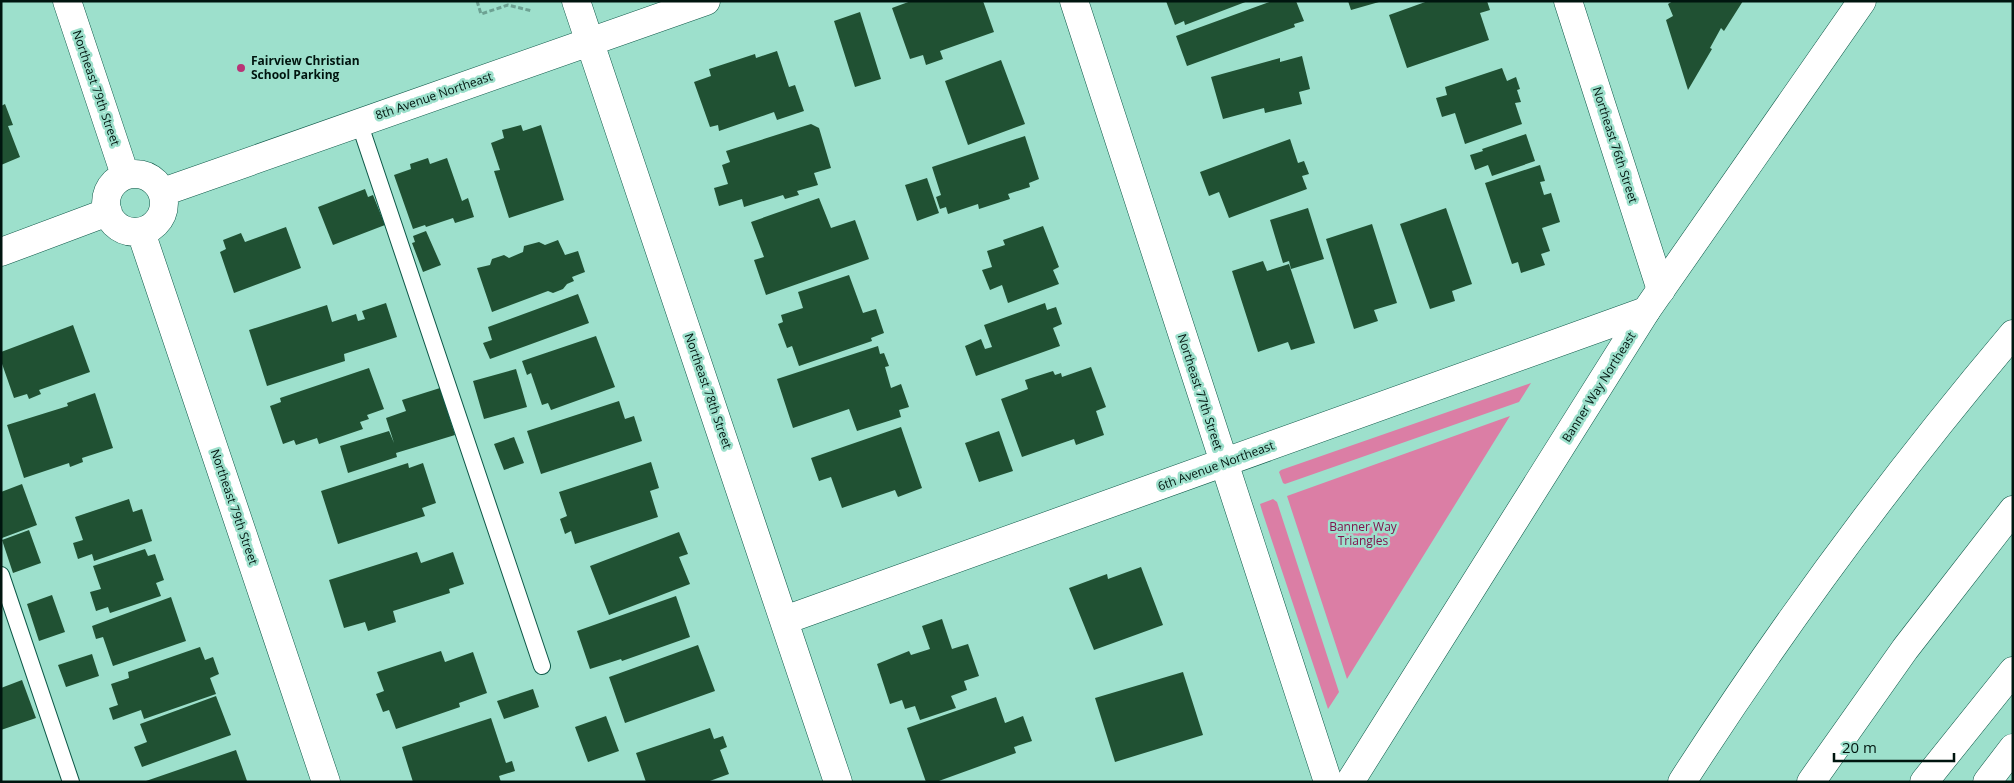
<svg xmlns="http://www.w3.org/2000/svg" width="2014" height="783" viewBox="0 0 2014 783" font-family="'Open Sans',sans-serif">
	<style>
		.green { fill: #db7ea5 }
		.building { fill: #205133 }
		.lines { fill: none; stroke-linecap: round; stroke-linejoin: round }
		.lane-casing { stroke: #0c5747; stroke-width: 18 }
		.street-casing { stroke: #0c5747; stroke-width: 29 }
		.secondary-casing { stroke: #0c5747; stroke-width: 29 }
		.highway-casing { stroke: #0c5747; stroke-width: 29 }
		.path { stroke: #6da293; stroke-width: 3; stroke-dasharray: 5 2.5; stroke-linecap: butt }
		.lane { stroke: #fff; stroke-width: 16 }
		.street { stroke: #fff; stroke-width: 28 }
		.secondary { stroke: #fff; stroke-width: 28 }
		.highway { stroke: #fff; stroke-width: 28 }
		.poi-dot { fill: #b93376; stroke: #9de0cc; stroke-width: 2 }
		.labels { text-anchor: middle; stroke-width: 5; stroke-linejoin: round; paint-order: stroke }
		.poi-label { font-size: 12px; font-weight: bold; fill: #00150f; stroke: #9de0cc; text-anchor: start }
		.street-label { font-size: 12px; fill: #00150f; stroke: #9de0cc }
		.park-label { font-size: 12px; fill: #80134d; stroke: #9de0cc }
	</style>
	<rect width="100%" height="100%" fill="#9de0cc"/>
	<!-- green -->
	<path class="green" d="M1531,383L1519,402L1285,484L1283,483L1279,472L1281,470Z
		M1510,416L1347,679L1287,496Z
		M1273,499L1277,502L1339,692L1328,709L1263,514L1260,504Z"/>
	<!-- building -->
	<path class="building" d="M911,1H983L994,32L940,51L943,59L926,65L923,55L910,59L892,8Z
		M1166,1H1248L1185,25L1184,21L1175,25Z
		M1272,1H1296L1304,21L1294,24L1295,27L1187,66L1176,36Z
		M1348,1H1379V2L1351,10Z
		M1428,1H1487L1490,10L1480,13L1489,40L1407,68L1389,15Z
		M1673,1H1743L1724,31L1721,28L1710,48L1712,49L1688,90L1666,20L1673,16L1668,4Z
		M860,12L881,79L855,87L834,21Z
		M777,51L789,87L795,85L804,111L777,120L774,112L719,131L718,125L710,127L694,82L711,76L709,69L755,54L756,58Z
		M1302,56L1310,89L1299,92L1302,104L1265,113L1264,108L1223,119L1211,77L1280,58V62Z
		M1001,60L1025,124L968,145L945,81Z
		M1502,68L1507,81L1516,77L1520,89L1517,90L1521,102L1515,103L1522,124L1465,144L1455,113L1442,117L1436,98L1447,95L1445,87Z
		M5,104L13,125L8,126L20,157L1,165V106Z
		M811,124L819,128L831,168L814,173L818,185L797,191L799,195L785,199L783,195L744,207L742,199L719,206L714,188L728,184L722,165L730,162L726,151Z
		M521,125L523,131L541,125L564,200L509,218L494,171L500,170L491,143L504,138L502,130Z
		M1526,134L1535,161L1492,176L1488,165L1475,170L1470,155L1483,151L1482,149Z
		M1025,136L1039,179L1029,183L1030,187L1008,194L1010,199L979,209L978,204L948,214L946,207L940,209L936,197L941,195L932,167Z
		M1290,139L1298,163L1304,161L1309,174L1302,176L1307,189L1229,218L1219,192L1209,196L1200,172Z
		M428,158L430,164L447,158L462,201L468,198L474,217L455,223L453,218L426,227L425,225L413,229L394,175L411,169L410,164Z
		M1540,165L1545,181L1540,182L1544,195L1551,193L1560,222L1542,228L1550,251L1541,254L1545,265L1521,273L1518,262L1512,264L1485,183Z
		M927,178L939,213L917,221L905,185Z
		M365,189L368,197L373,195L385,225L333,245L318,207Z
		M819,198L831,228L855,220L869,259L766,295L754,260L764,257L751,222Z
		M1308,208L1324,259L1291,269L1289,261L1283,263L1270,220Z
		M1446,208L1472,284L1452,291L1455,301L1430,309L1400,224Z
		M1372,224L1397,303L1374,310L1378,321L1354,329L1326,239Z
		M1043,226L1059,267L1053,270L1059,284L1008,303L1002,285L990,290L982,270L992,267L987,251L1005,245L1003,240Z
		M286,227L301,268L234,293L220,252L226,249L223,240L241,233L245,242Z
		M426,231L441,265L423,272L412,243L415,242L413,236Z
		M558,240L565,255L578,251L585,272L572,277L574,281L567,284L563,289L553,293L548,291L492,312L477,268L490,265L492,259L504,255L509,258L523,252L524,246L539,242L545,245Z
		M1263,261L1267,271L1289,264L1315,343L1291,350L1288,342L1258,352L1232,271Z
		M849,275L863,313L876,309L884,333L871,338L872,341L799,366L792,346L787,348L778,324L783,322L781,315L803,308L798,292Z
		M578,294L589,323L490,359L483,343L492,340L488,327Z
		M386,303L397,337L344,354L345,361L267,386L249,330L327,305L332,322L356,314L358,321L365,319L362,311Z
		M1045,303L1047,310L1056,307L1062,324L1053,328L1060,346L976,376L965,346L981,339L985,349L992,347L984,325Z
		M73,325L90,372L39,390L41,394L29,399L27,394L14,398L1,361V352Z
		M596,336L615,387L551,410L548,403L542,405L531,373L527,375L522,361Z
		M878,346L880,354L884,353L889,366L885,367L891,388L901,384L909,407L899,410L901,417L857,431L849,409L793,428L777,379Z
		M1091,367L1106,407L1096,411L1104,435L1076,445L1074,439L1022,457L1001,399L1028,389L1025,380L1053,371L1055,375L1061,373L1062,377Z
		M369,368L384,409L367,415L369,419L360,422L363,429L319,444L317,438L296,445L294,440L283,444L270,406L281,402L280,398Z
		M516,369L527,407L484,419L473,381Z
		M440,388L455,435L396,453L397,457L348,473L340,446L389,431L394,443L386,418L406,411L402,400Z
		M95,393L113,448L82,458L83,462L70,467L69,463L24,478L7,425L68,406L67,403Z
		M619,401L625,419L634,416L642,441L541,474L527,431Z
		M901,427L922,488L898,497L895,490L842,508L831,477L819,481L811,458Z
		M999,431L1013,471L979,482L965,443Z
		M514,437L524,463L504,470L494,444Z
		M651,462L659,488L650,491L658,517L575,544L571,531L565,534L560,519L567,516L559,492Z
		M408,463L409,468L423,463L436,503L422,508L425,516L338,544L321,491Z
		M22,484L37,525L2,538L1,492Z
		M129,499L133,512L142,509L152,541L94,561L92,554L78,559L73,543L83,540L75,517Z
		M29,530L41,563L13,573L2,540Z
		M679,532L688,554L679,557L690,584L609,615L590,566Z
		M145,549L148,556L155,554L164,580L156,583L161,596L110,613L108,607L96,611L90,592L101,589L93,566Z
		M417,552L421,563L453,552L464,584L449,589L450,593L393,611L396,622L368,631L365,622L344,628L329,580Z
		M1141,567L1163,625L1094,650L1069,588L1107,574L1108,579Z
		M52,595L65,632L39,641L27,604Z
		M676,596L690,637L622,661L621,659L590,669L577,631Z
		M171,597L186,641L113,666L103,637L96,639L92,626Z
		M942,619L952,649L968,644L979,676L964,681L967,690L951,696L956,708L920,720L915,706L905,709L902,700L890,704L877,664L909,651L911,655L930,649L922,626Z
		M698,645L715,691L625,723L609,677Z
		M200,647L205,660L213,657L219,674L210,678L216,694L144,719L141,710L113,720L109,708L118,705L111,684L129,678L128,672Z
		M441,651L445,662L473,652L487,693L459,703L460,707L396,729L389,710L383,712L376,694L384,691L377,672Z
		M92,654L99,676L66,687L58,665Z
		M1183,672L1203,735L1115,762L1095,698Z
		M22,680L36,718L1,730V688Z
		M533,689L539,707L504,719L497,701Z
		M216,696L231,735L142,767L134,747L147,742L140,724Z
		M996,697L1005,723L1023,716L1032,741L1014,747L1016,753L936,782H926L907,728Z
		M606,716L619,751L588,762L575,727Z
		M491,718L506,763L512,761L515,771L499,776L501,782H413L402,747Z
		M710,728L714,739L723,736L727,747L720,750L729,774L707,782H646L636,753Z
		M236,750L247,781L146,782V781Z"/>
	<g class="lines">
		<defs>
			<path id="lane" d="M359,122L542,666
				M1,575L71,782"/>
			<path id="street" d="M67,1L125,175
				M576,1L838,782
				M1074,1L1328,782
				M1568,1L1661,290
				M106 203a29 29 0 1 1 58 0a29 29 0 1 1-58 0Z
				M163,192L706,1
				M141,232L326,782
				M1,252L108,212
				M785,620L1646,311"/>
			<path id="secondary" d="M1350,782L1646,311L1862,1"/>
			<path id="highway" d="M1682,782C1783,625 1893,476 2013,334
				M1811,782L1905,649L2013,510
				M1924,782L2013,671
				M1987,782L2013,748"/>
		</defs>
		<!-- lane casing -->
		<use href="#lane" class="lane-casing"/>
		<!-- street casing -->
		<use href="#street" class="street-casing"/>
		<!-- secondary casing -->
		<use href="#secondary" class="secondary-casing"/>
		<!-- highway casing -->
		<use href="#highway" class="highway-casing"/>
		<!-- path -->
		<path class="path" d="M477,1L481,14L508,5L532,11"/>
		<!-- lane -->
		<use href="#lane" class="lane"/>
		<!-- street -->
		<use href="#street" class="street"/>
		<!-- secondary -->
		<use href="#secondary" class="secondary"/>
		<!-- highway -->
		<use href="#highway" class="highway"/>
	</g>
	<!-- markers -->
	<circle class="poi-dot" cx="241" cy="68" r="5"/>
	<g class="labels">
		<!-- poi labels -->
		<g class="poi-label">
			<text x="251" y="65">Fairview Christian<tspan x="251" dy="14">School Parking</tspan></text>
		</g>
		<!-- street labels -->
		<g class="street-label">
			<text transform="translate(96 88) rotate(71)" y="4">Northeast 79th Street</text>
			<text transform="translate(434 96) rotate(-19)" y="4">8th Avenue Northeast</text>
			<text transform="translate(1615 145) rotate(72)" y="4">Northeast 76th Street</text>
			<text transform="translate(1599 387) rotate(-58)" y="4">Banner Way Northeast</text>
			<text transform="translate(708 391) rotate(71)" y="4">Northeast 78th Street</text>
			<text transform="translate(1200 392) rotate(72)" y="4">Northeast 77th Street</text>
			<text transform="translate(1216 466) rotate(-20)" y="4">6th Avenue Northeast</text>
			<text transform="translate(234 507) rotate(71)" y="4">Northeast 79th Street</text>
		</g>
		<!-- park labels -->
		<g class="park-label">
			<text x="1363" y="531">Banner Way<tspan x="1363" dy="14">Triangles</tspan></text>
		</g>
	</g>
	<!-- border -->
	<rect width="2014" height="783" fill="none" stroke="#00150f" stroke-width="5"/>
	<!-- scale -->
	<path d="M1834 753v8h120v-8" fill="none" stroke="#00150f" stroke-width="2.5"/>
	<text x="1842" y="753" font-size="15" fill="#00150f" stroke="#9de0cc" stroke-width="4" paint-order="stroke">20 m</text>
</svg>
